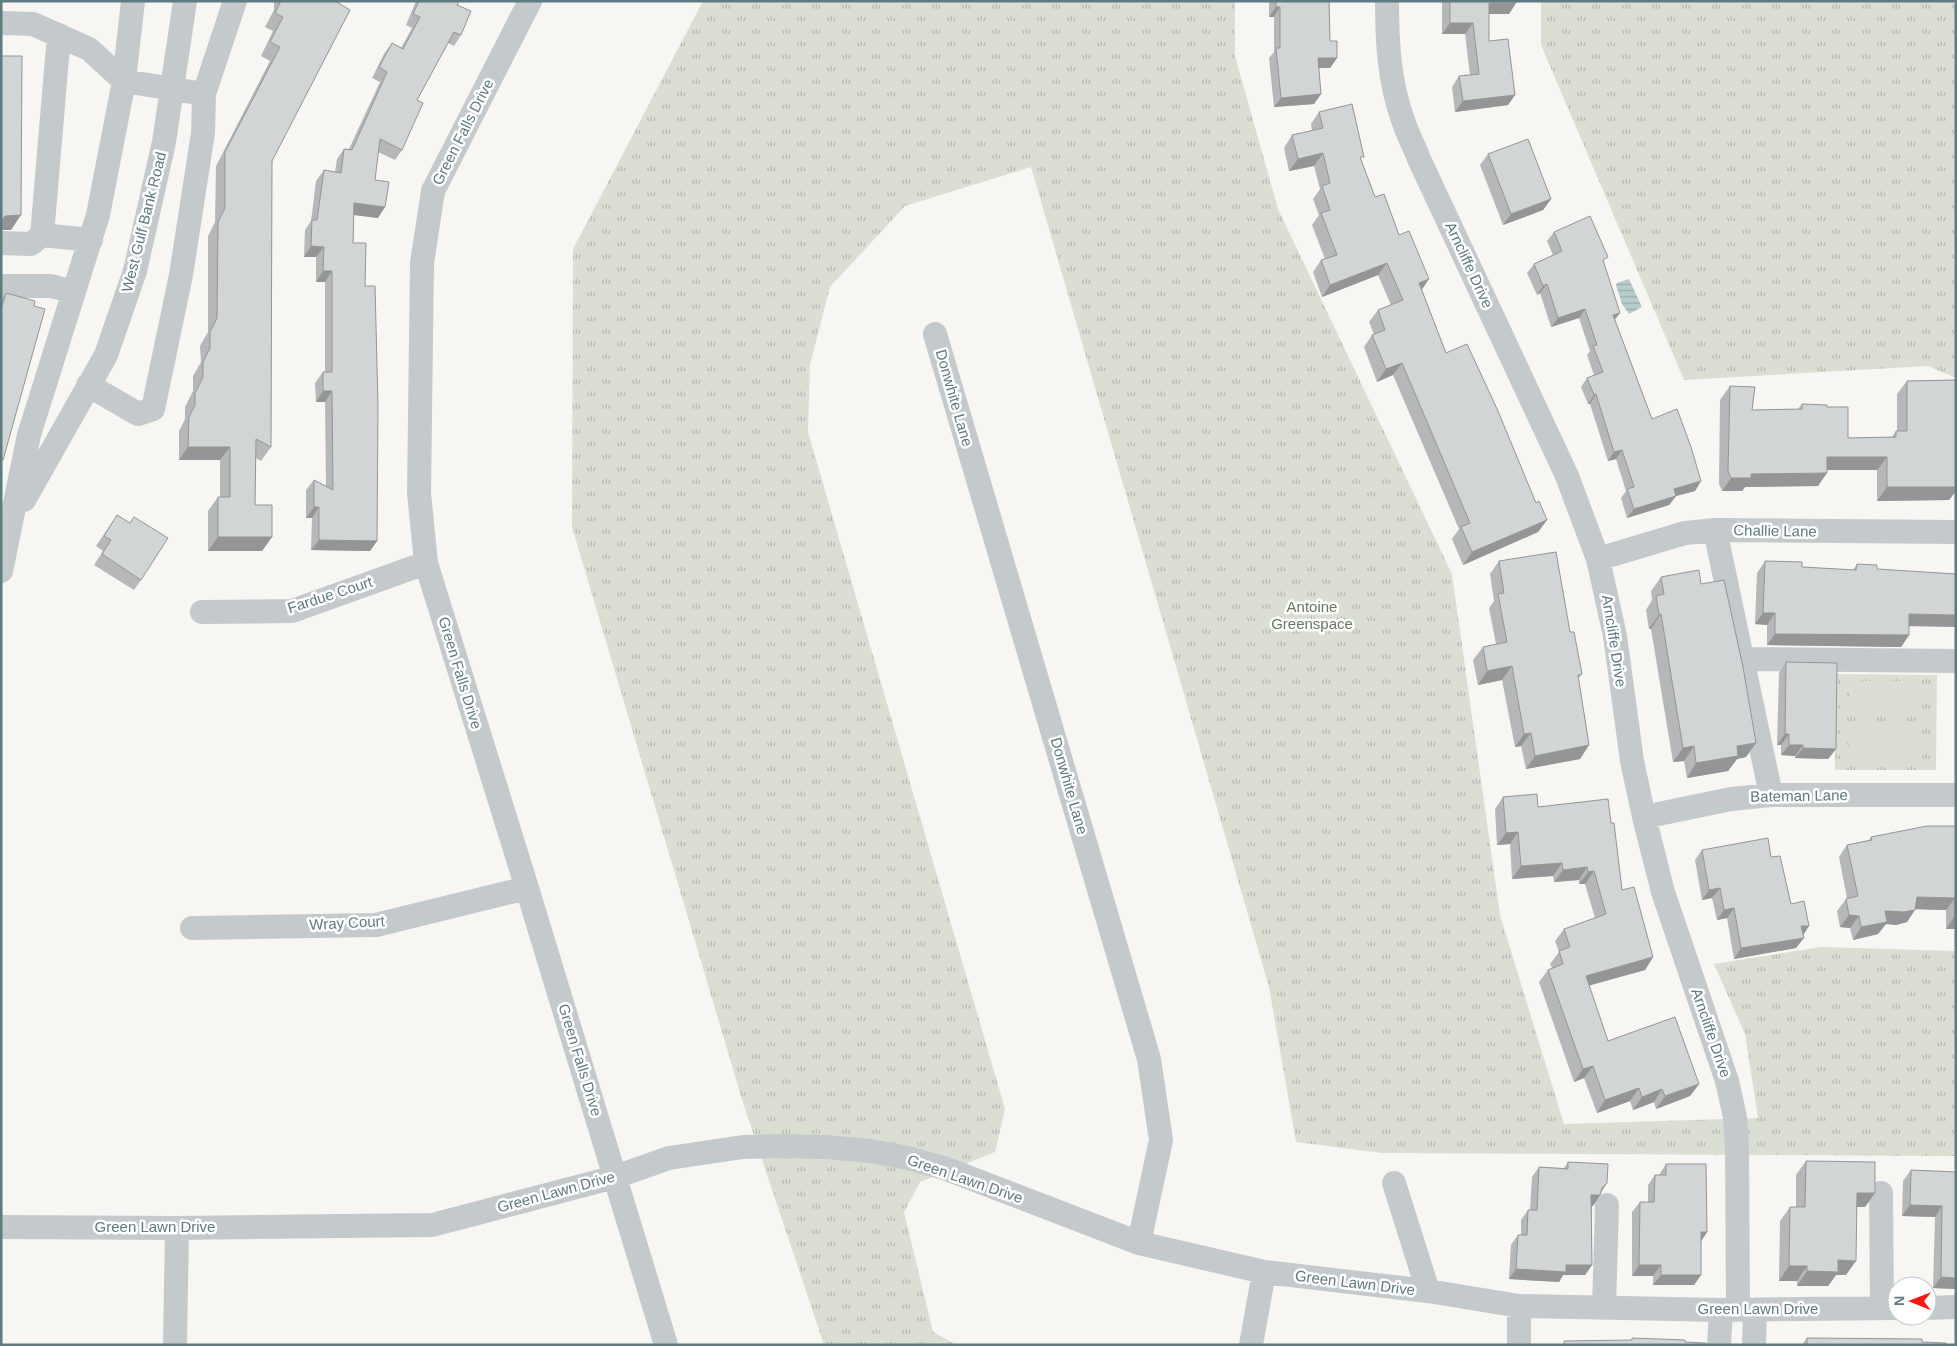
<svg xmlns="http://www.w3.org/2000/svg" width="1957" height="1346" viewBox="0 0 1957 1346" font-family="Arial,sans-serif">
	<style>
		.grass { fill: url(#grass-tufts) }
		.garden { fill: #dbdfd3 }
		.water { fill: url(#water-rules) }
		.lines { fill: none; stroke-linecap: round; stroke-linejoin: round }
		.minor { stroke: #c4cacc; stroke-width: 24 }
		.wall { fill: #b5b7b8 }
		.shaded-wall { fill: #939596 }
		.building { fill: #d2d5d6; stroke: #939596 }
		.labels { text-anchor: middle; stroke-width: 5; stroke-linejoin: round; paint-order: stroke }
		.street-label { font-size: 15px; fill: #5f7a81; stroke: #fff }
		.park-label { font-size: 15px; fill: #69785e; stroke: #fff }
	</style>
	<defs>
		<pattern id="grass-tufts" width="24" height="20" patternUnits="userSpaceOnUse" patternTransform="scale(1.25)"><rect width="24" height="20" fill="#dbdfd3"/><path d="M3 7l-1-3M5 7V3M7 7l1-3M15 17l-1-3M17 17v-4M19 17l1-3" fill="none" stroke="#b5bab1"/></pattern>
		<pattern id="water-rules" width="6" height="5" patternUnits="userSpaceOnUse" patternTransform="scale(1.25)"><rect width="6" height="5" fill="#b9cccc"/><path d="M0 2.5h6" fill="none" stroke="#9aabab"/></pattern>
	</defs>
	<rect width="100%" height="100%" fill="#f7f6f3"/>
	<!-- grass -->
	<path class="grass" d="M703,1H1235V56L1278,209L1452,574L1500,915L1564,1124L1758,1118L1745,1034L1714,964L1821,947L1956,951V1156L1382,1153L1296,1142L1269,987L1031,167L905,206L830,287L810,365L808,432L1005,1109L995,1152L920,1182L904,1212L933,1332L957,1345H824L744,1106L572,527L573,249Z
		M1541,1H1956V378L1928,366L1684,380L1541,45Z
		M1835,674L1937,675L1936,770H1835Z"/>
	<!-- garden -->
	<path class="garden" d="M1849,681H1922V715H1849Z
		M1921,725V759H1849L1848,726Z"/>
	<!-- water -->
	<path class="water" d="M1629,279L1642,307L1629,314L1622,304L1616,285L1617,283Z"/>
	<g class="lines">
		<!-- minor -->
		<path class="minor" d="M530,1L433,191L422,263L419,493L426,563L527,888L666,1345
			M1387,1C1387,41 1389,82 1403,120C1407,133 1414,146 1419,159L1567,476L1598,559L1615,636L1632,761L1644,817L1663,892L1727,1081L1735,1117L1737,1147L1738,1310
			M1,23L33,24L89,49L124,81L204,94L203,133L181,275L153,409L138,414L88,385
			M59,35L42,235L91,240
			M204,94L235,1
			M1,243L31,244L42,235
			M1,286H51L74,292
			M935,334L1149,1059L1161,1140L1139,1243
			M24,500L106,355L135,271L164,142L185,1
			M1715,530L1771,795
			M1598,559L1685,533L1715,530L1956,532
			M1,571L29,435L98,215L124,81L133,1
			M202,612L292,611L426,563
			M1742,659L1956,661
			M1644,817L1731,799L1771,795H1956
			M192,928L376,925L527,888
			M1394,1183L1428,1291
			M1881,1193L1882,1308
			M1,1227L177,1228L432,1225L615,1177L669,1158L743,1147L784,1146L826,1147L870,1151L908,1158L944,1168L1139,1243L1264,1272L1428,1291L1519,1306L1721,1310L1897,1308
			M1519,1306V1345
			M1604,1308L1607,1205
			M1927,1308L1956,1307
			M175,1345L177,1228
			M1251,1345L1264,1272
			M1719,1345L1721,1310
			M1754,1345L1755,1310"/>
	</g>
	<!-- wall -->
	<path class="wall" d="M274,1H335L272,161L271,447L261,461L256,458L255,505L272,537L262,551H208V511L218,497H220V460H179V431L185,419V407L193,391V376L201,362L200,346L208,332V236L215,222L216,166L270,61L261,56L273,31L265,27L274,10Z
		M416,1H459L457,5L461,35L454,46L448,43L417,100L402,150L395,160L378,152L375,180L378,218L354,215L353,243L365,286L377,541L370,551L311,550L312,518H306V490L314,480L326,486L325,402H316L315,383L323,372H325V282H316V257H304L305,230L311,221L316,181L324,170L335,172L337,159L344,149H349L380,82L372,78L384,54L392,43L401,48L412,28L406,25Z
		M1269,1H1329L1330,41L1337,58L1330,68H1318L1321,94L1314,104L1274,107L1269,58L1274,52V17H1269Z
		M1442,1H1516V3L1509,14H1489V41L1515,95L1508,105L1455,112L1452,87L1459,76L1470,75L1465,34H1442Z
		M1319,112L1361,161L1375,197L1399,235L1422,290L1446,353L1536,503L1547,520L1538,532L1463,565L1452,539L1459,529L1393,375L1377,382L1364,347L1372,335L1374,334L1369,322L1378,310L1391,305L1378,275L1322,297L1313,272L1321,260L1325,259L1312,225L1319,215L1313,199L1320,189L1314,166L1289,171L1284,148L1292,135L1312,131L1311,124Z
		M1488,154L1551,199L1543,210L1503,225L1480,165Z
		M1554,232L1604,263L1615,320L1652,419L1701,481L1695,491L1676,496L1669,505L1627,518L1621,498L1626,491L1616,459L1608,461L1590,404H1588L1581,387L1587,378L1594,375L1587,355L1590,351L1579,318L1551,327L1540,293L1537,295L1527,273L1534,264L1553,255L1547,241Z
		M6,293L34,306L3,460L1,462V299Z
		M1956,380V491L1949,500L1877,501V470H1827L1818,486L1745,487L1742,491H1722L1719,484L1720,400L1730,386L1752,410L1798,409L1802,404L1827,407L1848,438L1892,437L1896,431H1897V394L1907,381Z
		M117,515L130,523L141,580L134,590L94,565L103,551L96,546Z
		M1499,561L1570,632L1582,674L1578,679L1589,745L1580,759L1526,769L1521,746L1515,747L1502,680L1478,685L1473,660L1483,647L1496,644L1489,608L1494,601L1490,574Z
		M1765,561L1802,567L1853,570L1857,564L1877,569L1909,626V635L1901,647L1767,645V625L1755,624L1757,573Z
		M1661,577L1701,584L1756,743L1746,757L1737,759L1728,771L1687,778L1684,761L1673,762L1651,629H1649L1646,610L1652,600L1651,591Z
		M1786,662L1836,749L1828,759L1795,758V756L1781,755V745H1777L1779,673Z
		M1503,797L1538,807L1611,823L1622,890L1653,957L1645,970L1589,985L1608,1041L1699,1084L1690,1096L1656,1109L1654,1102L1633,1110L1630,1101L1597,1113L1584,1078L1574,1082L1539,982L1548,970L1552,968L1550,964L1559,952L1555,941L1564,929L1595,918L1585,884H1579V880L1554,882L1553,876L1512,879L1510,844L1497,845L1495,809Z
		M1956,826V929H1946V910L1915,909L1907,922L1896,925L1886,924L1878,934L1853,940L1850,928L1840,927L1837,911L1846,899L1847,898L1839,857L1847,845L1869,840L1871,837Z
		M1702,850L1771,857L1803,935L1796,948L1734,959L1727,918L1717,920L1712,898L1702,900L1695,860Z
		M1806,1161L1875,1193L1865,1207H1857L1846,1275H1836L1828,1286H1797V1281H1779L1780,1221L1790,1207H1796V1175Z
		M1568,1162L1607,1183L1593,1206H1592V1265L1585,1275H1563L1559,1282L1509,1279L1511,1245L1518,1235H1521V1220L1528,1210H1530L1532,1177L1539,1167L1564,1168Z
		M1666,1164L1707,1232L1701,1241V1275L1694,1285H1653V1276H1632V1212L1640,1202H1648V1185L1655,1175H1659Z
		M1911,1170L1956,1172V1289L1933,1288L1935,1217L1902,1216L1903,1181Z
		M1807,1338L1922,1342L1946,1345H1802Z"/>
	<!-- shaded-wall -->
	<path class="shaded-wall" d="M1489,3H1516L1509,14H1481Z
		M1276,7H1280L1274,17H1269Z
		M1450,23H1473L1465,34H1442Z
		M1318,58H1337L1330,68H1311Z
		M1321,94L1314,104L1274,107L1281,98Z
		M1515,95L1508,105L1455,112L1463,101Z
		M1323,153L1314,166L1289,171L1298,159Z
		M1551,199L1543,210L1503,225L1511,214Z
		M354,203L385,207L378,218L347,214Z
		M21,215L11,230H1V221L5,216Z
		M311,246L324,247L316,257H304Z
		M1387,263L1378,275L1322,297L1330,285Z
		M323,271H332L325,282H316Z
		M1429,279L1421,291L1419,283Z
		M1547,284L1540,293L1537,295L1543,286Z
		M1585,309L1579,318L1551,327L1558,318Z
		M1620,313L1613,322V315Z
		M1402,363L1393,375L1377,382L1386,369Z
		M323,391H332L325,402H316Z
		M1596,394L1590,404H1588L1594,395Z
		M188,447H230L220,460H179Z
		M1622,450L1616,459L1608,461L1614,452Z
		M1827,457H1887L1877,470H1818Z
		M1827,473L1818,486L1745,487L1742,491H1722L1731,478L1751,474Z
		M1701,481L1695,491L1676,496L1669,505L1627,518L1634,509L1674,489Z
		M1887,487H1956V491L1949,500L1877,501Z
		M314,507H319L312,518H306Z
		M1547,520L1538,532L1463,565L1472,552Z
		M218,537H272L262,551H208Z
		M319,540L377,541L370,551L311,550Z
		M1763,613H1775L1767,625L1755,624Z
		M1661,614L1651,629H1649L1659,615Z
		M1909,614L1956,615V627L1901,626Z
		M1775,634L1909,635L1901,647L1767,645Z
		M1512,666L1502,680L1478,685L1487,671Z
		M1531,733L1521,746L1515,747L1524,734Z
		M1785,734H1789L1781,745H1777Z
		M1756,743L1746,757L1737,759L1728,771L1687,778L1696,763L1737,746Z
		M1589,745L1580,759L1526,769L1535,756Z
		M1789,745H1803L1795,756L1781,755Z
		M1694,746L1684,761L1673,762L1683,748Z
		M1803,748L1836,749L1828,759L1795,758Z
		M1518,832L1510,844L1497,845L1506,833Z
		M1562,863L1553,876L1512,879L1521,866Z
		M1587,867L1579,880L1554,882L1563,870Z
		M1594,871L1585,884H1579L1588,872Z
		M1720,888L1712,898L1702,900L1709,890Z
		M1917,897L1955,898L1946,910L1908,909Z
		M1734,908L1727,918L1717,920L1724,910Z
		M1915,910L1907,922L1896,925L1886,924L1878,934L1853,940L1861,927L1885,911Z
		M1849,915L1859,916L1850,928L1840,927Z
		M1954,917H1956V929H1946Z
		M1801,926H1809L1802,937Z
		M1804,938L1796,948L1734,959L1741,948Z
		M1653,957L1645,970L1577,989L1586,976Z
		M1593,1066L1584,1078L1574,1082L1583,1069Z
		M1699,1084L1690,1096L1656,1109L1665,1096Z
		M1639,1088L1630,1101L1597,1113L1605,1100Z
		M1662,1089L1654,1102L1633,1110L1642,1097Z
		M1607,1183L1600,1193V1195L1593,1206L1584,1205L1591,1195L1602,1188Z
		M1857,1193H1875L1865,1207H1847Z
		M1910,1205L1942,1206L1935,1217L1902,1216Z
		M1701,1232H1707L1700,1243Z
		M1838,1260L1856,1261L1846,1275H1836L1828,1286H1797L1807,1271Z
		M1566,1265H1592L1585,1275H1563L1559,1282L1509,1279L1516,1269Z
		M1639,1265H1661L1653,1276H1632Z
		M1789,1266H1807L1797,1281H1779Z
		M1661,1275H1701L1694,1285H1653Z
		M1941,1277L1956,1278V1289L1933,1288Z"/>
	<!-- building -->
	<path class="building" d="M281,1H335L350,10L272,161L271,447L256,439L255,505H272V537H218V497H230V447H188L189,417L195,405V393L203,377V362L210,348V332L217,318L218,222L225,208V152L280,47L270,42L283,17L275,13Z
		M419,1H459L457,5L471,11L461,35L454,32L417,100L423,103L402,150L380,139L375,180L389,182L385,207L354,203L353,243H366L365,286H375L378,405L377,541L319,540V507H314V480L333,490L332,391H323V372H332V271H323L324,247L311,246L312,220H317L324,170L341,173L344,149L352,150L387,72L379,67L392,43L403,49L420,17L413,14Z
		M1276,1H1329L1330,41H1337V58H1318L1321,94L1281,98L1276,48H1280V7H1276Z
		M1450,1H1516V3H1489V41L1508,39L1515,95L1463,101L1459,76L1479,74L1473,23H1450Z
		M1,56H22L21,215L5,216L1,221Z
		M1352,104L1364,157H1360L1375,197L1384,194L1399,235L1409,231L1429,279L1419,283L1446,353L1467,344L1498,411L1536,503L1539,501L1547,520L1472,552L1461,527L1470,523L1402,363L1386,369L1372,335L1385,330L1378,310L1403,300L1387,263L1330,285L1321,260L1337,255L1321,213L1330,210L1322,186L1330,183L1323,153L1298,159L1292,135L1323,128L1319,112Z
		M1528,139L1551,199L1511,214L1488,154Z
		M1590,216L1608,257L1603,260L1620,313L1613,315L1652,419L1677,409L1691,447L1701,481L1674,489L1676,496L1634,509L1627,489L1634,487L1622,450L1614,452L1596,394L1594,395L1587,378L1603,372L1593,346L1597,345L1585,309L1558,318L1547,284L1543,286L1534,264L1562,251L1554,232Z
		M6,293L35,301L34,306L45,309L3,460H1V309Z
		M1956,380V487H1887V457H1827V473L1751,474V478H1731L1728,471L1730,386L1755,387L1752,410L1802,409V404L1827,405V407H1848V438L1896,437V431H1907V381Z
		M117,515L130,523L134,517L168,538L141,580L102,554L111,540L104,536Z
		M1556,552L1570,632H1574L1582,674L1578,675L1589,745L1535,756L1531,733L1524,734L1512,666L1487,671L1483,647L1507,642L1498,594L1504,593L1499,561Z
		M1765,561L1802,562V567L1856,570L1857,564L1877,565V569L1956,574V615L1909,614V635L1775,634V613H1763Z
		M1699,570L1701,584L1724,580L1743,667L1756,743L1737,746L1738,756L1696,763L1694,746L1683,748L1661,614L1659,615L1656,596L1664,594L1661,577Z
		M1786,662L1837,663L1836,749L1803,748V745H1789V734H1785Z
		M1537,794L1538,807L1608,799L1611,823H1614L1622,890L1634,887L1653,957L1586,976L1608,1041L1675,1017L1699,1084L1665,1096L1662,1089L1642,1097L1639,1088L1605,1100L1593,1066L1583,1069L1548,970L1563,964L1559,951L1570,947L1564,929L1606,914L1594,871L1588,872L1587,867L1563,870L1562,863L1521,866L1518,832L1506,833L1503,797Z
		M1927,826H1956V917H1954L1955,898L1917,897L1915,910L1904,912L1885,911L1887,922L1861,927L1859,916L1849,915L1846,899L1858,896L1847,845L1872,840L1871,837Z
		M1768,838L1771,857L1780,856L1791,904L1804,901L1809,926H1801L1804,938L1741,948L1734,908L1724,910L1720,888L1709,890L1702,850Z
		M1806,1161L1875,1162V1193H1857L1856,1261L1838,1260V1272L1807,1271V1266H1789L1790,1207H1805Z
		M1568,1162L1608,1164L1607,1183L1602,1188L1600,1195H1591L1592,1265H1566V1272L1516,1269L1518,1235H1527L1528,1210H1537L1539,1167L1568,1169Z
		M1666,1164H1706L1707,1232H1701V1275H1661V1265H1639L1640,1202H1654L1655,1175H1666Z
		M1911,1170L1956,1172V1278L1941,1277L1942,1206L1910,1205Z
		M1632,1338L1685,1340V1342L1706,1343L1705,1345H1564V1341L1632,1340Z
		M1807,1338L1922,1339V1342L1946,1343V1345H1807Z"/>
	<g class="labels">
		<!-- street labels -->
		<g class="street-label">
			<text transform="translate(463 132) rotate(-63)" y="5">Green Falls Drive</text>
			<text transform="translate(144 222) rotate(-76)" y="5">West Gulf Bank Road</text>
			<text transform="translate(1469 265) rotate(65)" y="5">Arncliffe Drive</text>
			<text transform="translate(954 398) rotate(74)" y="5">Donwhite Lane</text>
			<text transform="translate(1775 531) rotate(1)" y="5">Challie Lane</text>
			<text transform="translate(330 595) rotate(-18)" y="5">Fardue Court</text>
			<text transform="translate(1614 641) rotate(81)" y="5">Arncliffe Drive</text>
			<text transform="translate(460 673) rotate(73)" y="5">Green Falls Drive</text>
			<text transform="translate(1069 786) rotate(74)" y="5">Donwhite Lane</text>
			<text transform="translate(1799 796) rotate(-1)" y="5">Bateman Lane</text>
			<text transform="translate(347 923) rotate(-3)" y="5">Wray Court</text>
			<text transform="translate(1711 1033) rotate(71)" y="5">Arncliffe Drive</text>
			<text transform="translate(580 1060) rotate(73)" y="5">Green Falls Drive</text>
			<text transform="translate(965 1179) rotate(19)" y="5">Green Lawn Drive</text>
			<text transform="translate(556 1192) rotate(-15)" y="5">Green Lawn Drive</text>
			<text x="155" y="1232">Green Lawn Drive</text>
			<text transform="translate(1355 1283) rotate(7)" y="5">Green Lawn Drive</text>
			<text x="1758" y="1314">Green Lawn Drive</text>
		</g>
		<!-- park labels -->
		<g class="park-label">
			<text x="1312" y="612">Antoine<tspan x="1312" dy="17">Greenspace</tspan></text>
		</g>
	</g>
	<!-- border -->
	<rect width="1957" height="1346" fill="none" stroke="#5f7a81" stroke-width="5"/>
	<!-- north arrow -->
	<g transform="translate(1912 1301) rotate(271)"><circle r="24" fill="#ffffff" stroke="#bfcacd"/>
	<path d="M0-4L9 19L0 12L-9 19Z" fill="#f31816"/>
	<text y="-8" font-size="14" font-weight="bold" text-anchor="middle" fill="#5f7a81">N</text>
	</g>
</svg>
